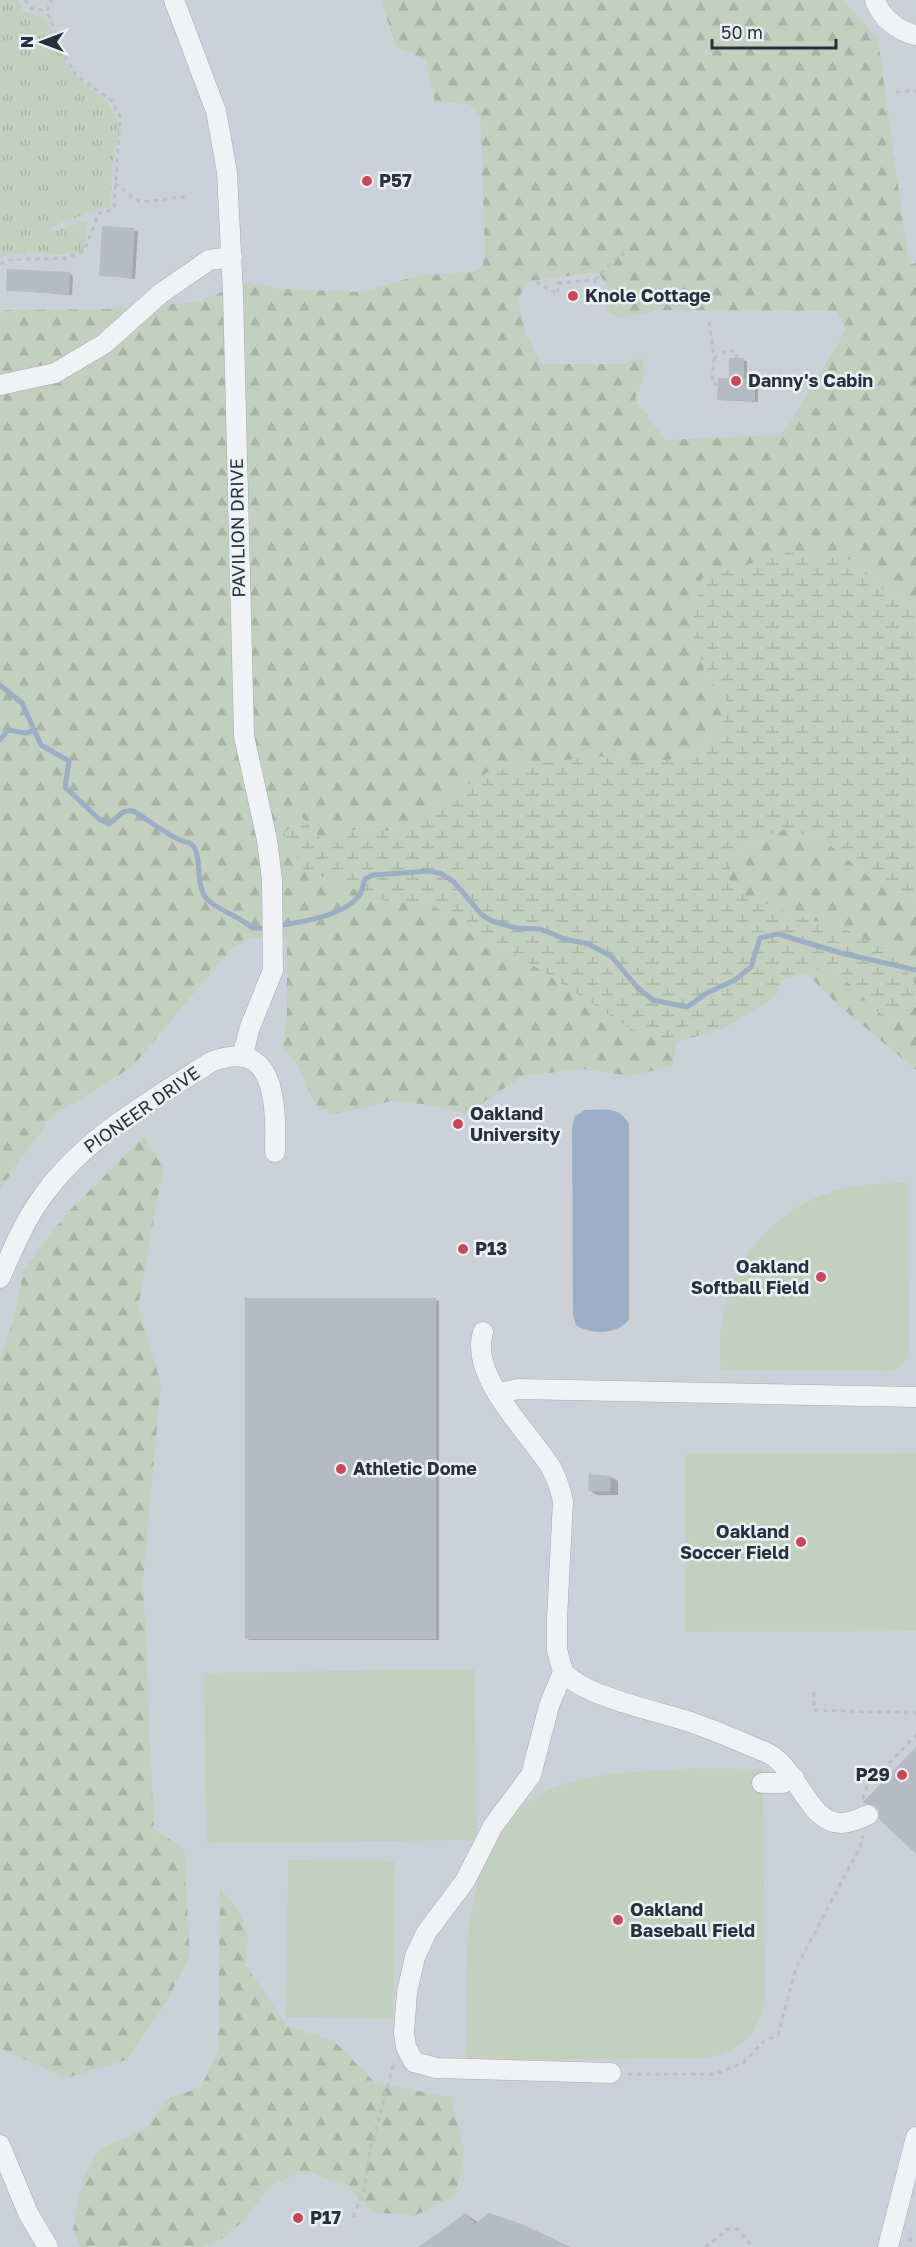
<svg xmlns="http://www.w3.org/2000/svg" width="916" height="2247" viewBox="0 0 916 2247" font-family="'Golos Text',sans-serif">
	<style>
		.built { fill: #ccd0d9 }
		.grass { fill: url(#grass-tufts) }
		.forest { fill: url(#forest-firs); fill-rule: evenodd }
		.wetland { fill: url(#wetland-marsh) }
		.pitch { fill: #c3d0bf }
		.water { fill: #9aaec5 }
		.shadow { fill: #0003 }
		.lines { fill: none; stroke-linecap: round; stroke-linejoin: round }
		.stream { stroke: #9aaec5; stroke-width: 5 }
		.building { fill: #b5bac3 }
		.minor-casing { stroke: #a4a8b1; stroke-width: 21 }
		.path { stroke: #bcbfc5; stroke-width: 3; stroke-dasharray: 4.5 4.5; stroke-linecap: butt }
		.minor { stroke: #f0f2f5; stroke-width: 20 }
		.poi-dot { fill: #c74856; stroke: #edf0f5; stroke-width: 2 }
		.labels { text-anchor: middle; stroke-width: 5; stroke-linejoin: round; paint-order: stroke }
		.poi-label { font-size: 18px; font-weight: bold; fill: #282f3d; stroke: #edf0f5; text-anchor: start }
		.street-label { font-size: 18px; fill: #282f3d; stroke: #edf0f5 }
	</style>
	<defs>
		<pattern id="grass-tufts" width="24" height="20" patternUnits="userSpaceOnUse" patternTransform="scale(1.5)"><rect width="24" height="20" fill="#c3d0bf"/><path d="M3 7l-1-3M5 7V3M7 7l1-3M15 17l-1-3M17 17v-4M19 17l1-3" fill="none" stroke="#a8b3a5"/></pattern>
		<pattern id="forest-firs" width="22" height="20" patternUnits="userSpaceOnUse" patternTransform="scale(1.5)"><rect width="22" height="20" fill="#c3d0bf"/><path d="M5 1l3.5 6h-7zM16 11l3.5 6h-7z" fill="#a8b3a5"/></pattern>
		<pattern id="wetland-marsh" width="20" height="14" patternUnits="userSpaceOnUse" patternTransform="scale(1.5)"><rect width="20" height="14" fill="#c3d0bf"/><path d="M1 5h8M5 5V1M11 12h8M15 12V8" fill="none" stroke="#a8b3a5"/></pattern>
	</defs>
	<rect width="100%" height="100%" fill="#dee1e7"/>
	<!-- built -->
	<path class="built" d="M0,0H916V2247H0Z"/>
	<!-- grass -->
	<path class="grass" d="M0,0H18L23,11L46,18L70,71L106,101L116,115L119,128L113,160L110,207L65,221L50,229L51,232L89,220L83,250C68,259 43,253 26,251V255L10,253L0,258Z"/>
	<!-- forest -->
	<path class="forest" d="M381,0H843L878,39L909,265L916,263V608L886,592L849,559L706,676L729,704L719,736L692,755L649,763L595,756L441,801L425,823L388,831L353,830L328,847L284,834L389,902L430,904L525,960L631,1029L677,1042L672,1066L631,1076L582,1069L522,1076L466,1114L431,1105L392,1101L330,1115L315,1104L298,1066L283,1046L287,1012V938H253L232,948L132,1067L51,1117L0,1189V314L4,310L113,309L196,302L248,282L282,289L363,292L416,276L476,271L483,265L485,251L480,116L469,104L435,102L426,60L396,47ZM598,272L610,290L606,311L621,318L660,310L837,311L846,330L787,428L777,435L665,440L635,399C642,384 647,374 642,358L622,364H541L525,332L518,298L530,281Z
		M784,829L825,841L868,876L916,900V986L896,956L744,895L725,876L742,847Z
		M824,967L853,986L877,1012L896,1020L916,1005V1070L836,1003L806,973Z
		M144,1136L163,1167L138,1308L161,1384L143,1580L154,1829L184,1849L190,1956L164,2006L126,2060L66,2078L0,2048V1357L13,1322L24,1269L67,1213Z
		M220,1888L241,1914L248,1939L246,1965L287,2026L334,2041L375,2083L451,2097L465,2153L455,2196L414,2216L373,2212L347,2186L304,2170L270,2186L244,2220L223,2238L204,2247H81L73,2231L82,2181L99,2149L144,2130L167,2099L201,2087L218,2051Z"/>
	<!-- wetland -->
	<path class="wetland" d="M789,552L849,559L886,592L916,608V900L868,876L825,841L784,829L742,847L726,876L744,895L791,914L847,930L897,956L916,986V1005L896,1020L877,1012L853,986L824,967L781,981L777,995L725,1028L677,1042L631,1029L525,960L430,904L389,902L304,870L284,834L300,815L328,847L352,830L388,831L424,823L441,801L490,771L595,756L649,763L692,755L719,736L729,704L706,676L691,628L702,578Z"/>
	<!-- pitch -->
	<path class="pitch" d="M908,1183L909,1357L894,1371L721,1370C712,1289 754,1216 834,1191C858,1183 883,1183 908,1183Z
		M916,1453V1631L686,1632V1454Z
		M474,1669L477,1840L207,1843L204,1673Z
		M692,1768L763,1769L765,1998C757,2036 744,2049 707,2058L466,2061C464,1994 463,1911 488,1849C502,1816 537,1791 570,1782C609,1771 653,1772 692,1768Z
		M288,1860L394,1861L393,2018L286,2017Z"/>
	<!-- water -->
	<path class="water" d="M585,1110C603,1110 619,1105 629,1124V1319C619,1335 590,1335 576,1325L573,1315L572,1127L575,1116Z"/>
	<!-- shadow -->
	<path class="shadow" d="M134,230L138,232L135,279L101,275Z
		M70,274L73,276L72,295L8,290Z
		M731,359L747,361V380L758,382V402L719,400L730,380Z
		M435,1300L439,1301V1640H250L247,1639Z
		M611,1477L618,1481V1495H597L589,1490Z
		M466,2214L479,2223L568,2247H421Z"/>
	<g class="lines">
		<!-- stream -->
		<path class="stream" d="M0,685L22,703L41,745L69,761L65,787L99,819L109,824C119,818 120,809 133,811C149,820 164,833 180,840C186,843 191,841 195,849C202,864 195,883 206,898C217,911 239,915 252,928H269
			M0,740L8,730L25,733L33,731
			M278,926C302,921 341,917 358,897C362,893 363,884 365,879L373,875L430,871L442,874L454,882L482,915L492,921L515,928L540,929L565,939L588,944L611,956L637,987L653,1000L687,1007L707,993L735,980L751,967L760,938L778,934L841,953L916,970"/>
	</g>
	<!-- building -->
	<path class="building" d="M102,226L135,228L132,278L99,276Z
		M7,269L70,272L69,294L6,291Z
		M729,358H744V379H755V401L717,400L718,378H729Z
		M245,1298H436V1639H245Z
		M589,1474L611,1476L610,1492L588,1491Z
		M916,1747V1854L879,1819V1811L876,1806L862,1803Z
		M466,2213L475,2224L489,2213L524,2225L571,2247H418Z"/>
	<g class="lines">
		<defs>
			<path id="minor" d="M174,0L216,111L227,172L233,293L244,736L267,840L272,880L273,970L250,1027L242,1057
				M875,0C881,18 898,31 916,35
				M0,385L55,373L104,344L160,294L209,260L232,257
				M0,1278C13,1249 25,1219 45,1193C87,1136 152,1100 211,1062C277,1035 276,1108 275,1152
				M483,1332C469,1376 527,1430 550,1466C557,1477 560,1488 563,1501L557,1619V1650L563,1672L549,1706L531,1775L493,1826L465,1881L426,1933L415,1957L407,1992L404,2033L406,2047L414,2062L436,2068L611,2073
				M499,1393L518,1389L916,1397
				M563,1672C589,1699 656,1710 693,1723C717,1731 741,1742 765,1752C797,1764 807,1824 842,1823C851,1823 860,1818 868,1815
				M762,1783H783L794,1778
				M0,2145L28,2213L48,2247
				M888,2247L916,2137"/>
		</defs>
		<!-- minor casing -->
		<use href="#minor" class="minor-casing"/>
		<!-- path -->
		<path class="path" d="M25,0L30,8L47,11L52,0
			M896,92L916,91
			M115,183C122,188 131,198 139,201C147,203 174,197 187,197
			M0,264L9,260L67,258L84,251L99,213L114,209L120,117L112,101L76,75L64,55L47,11
			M535,272L538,283L558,294V283L595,280L597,303
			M595,280L613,261L626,252
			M709,322L714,358L712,383L717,384
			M714,358L729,350L736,352L737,358
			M814,1692V1710L916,1713
			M863,1799L867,1786L916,1735
			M628,2074H715L743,2063L763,2042L778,2035L796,1968L859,1849L863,1836
			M353,2217L364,2192L370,2150L394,2063
			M908,2239L916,2240
			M705,2247L728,2229H737L753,2247"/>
		<!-- minor -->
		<use href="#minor" class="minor"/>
	</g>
	<!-- markers -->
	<g class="poi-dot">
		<circle cx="367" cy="181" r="6"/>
		<circle cx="573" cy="296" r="6"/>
		<circle cx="736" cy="381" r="6"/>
		<circle cx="458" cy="1124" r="6"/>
		<circle cx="463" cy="1249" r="6"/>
		<circle cx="821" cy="1277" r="6"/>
		<circle cx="341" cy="1469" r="6"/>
		<circle cx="801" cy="1542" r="6"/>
		<circle cx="902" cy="1775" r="6"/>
		<circle cx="618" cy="1920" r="6"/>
		<circle cx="298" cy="2218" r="6"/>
	</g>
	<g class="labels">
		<!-- poi labels -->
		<g class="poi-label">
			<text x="379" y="187">P57</text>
			<text x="585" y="302">Knole Cottage</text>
			<text x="748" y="387">Danny's Cabin</text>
			<text x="470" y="1120">Oakland<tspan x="470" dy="21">University</tspan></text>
			<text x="475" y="1255">P13</text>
			<text x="809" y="1273" text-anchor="end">Oakland<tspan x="809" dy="21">Softball Field</tspan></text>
			<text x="353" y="1475">Athletic Dome</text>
			<text x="789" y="1538" text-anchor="end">Oakland<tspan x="789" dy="21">Soccer Field</tspan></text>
			<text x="890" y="1781" text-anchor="end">P29</text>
			<text x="630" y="1916">Oakland<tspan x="630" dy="21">Baseball Field</tspan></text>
			<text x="310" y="2224">P17</text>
		</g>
		<!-- street labels -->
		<g class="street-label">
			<text transform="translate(238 528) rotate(-91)" y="6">PAVILION DRIVE</text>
			<text transform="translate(142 1110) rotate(-35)" y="6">PIONEER DRIVE</text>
		</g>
	</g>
	<!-- north arrow -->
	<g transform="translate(42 42) rotate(270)" stroke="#edf0f5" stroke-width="4.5" paint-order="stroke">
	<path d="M0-4.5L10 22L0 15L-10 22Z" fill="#282f3d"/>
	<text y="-9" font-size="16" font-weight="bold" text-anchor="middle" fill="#282f3d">N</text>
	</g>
	<!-- scale -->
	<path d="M712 39v9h124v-9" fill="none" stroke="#282f3d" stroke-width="3"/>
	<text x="721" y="39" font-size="18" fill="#282f3d" stroke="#edf0f5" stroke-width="4.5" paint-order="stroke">50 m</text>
</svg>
